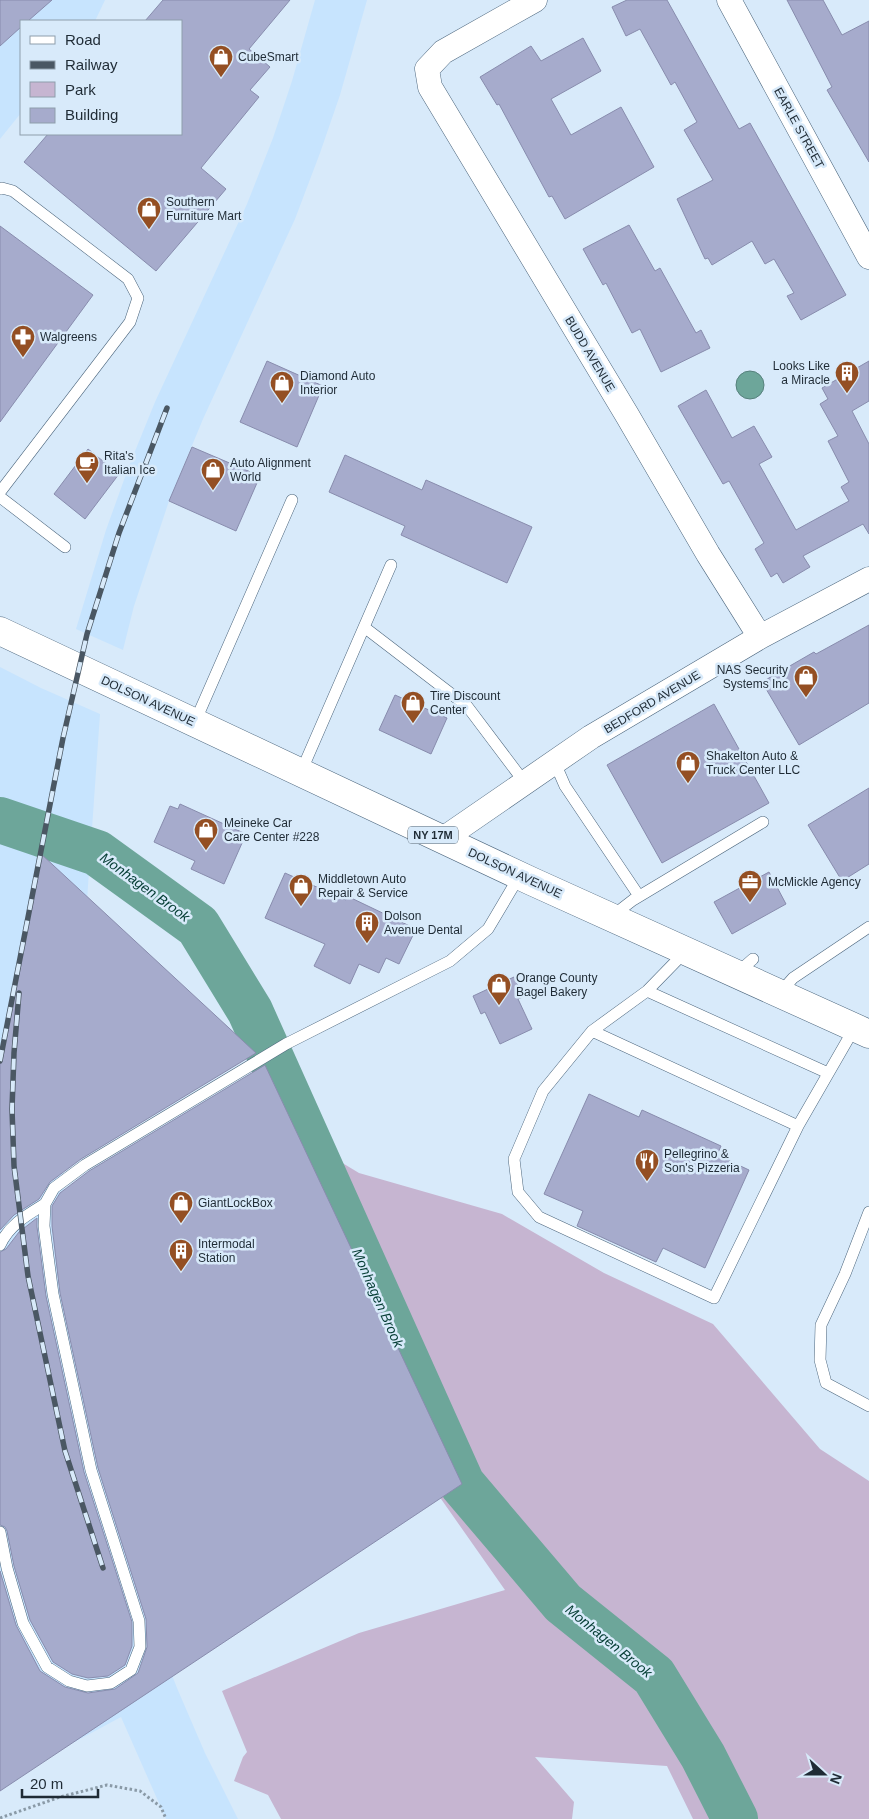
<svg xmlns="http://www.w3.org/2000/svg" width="869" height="1819" viewBox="0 0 869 1819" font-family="Arial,sans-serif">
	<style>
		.built { fill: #c7e4fe }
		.green { fill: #c6b5d1 }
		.water { fill: #6da69a; stroke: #56817c }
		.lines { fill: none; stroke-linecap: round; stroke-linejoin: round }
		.river { stroke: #6da69a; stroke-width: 46 }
		.building { fill: #a6abcc; stroke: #888cad }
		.lane-casing { stroke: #4c667d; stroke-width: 12 }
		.street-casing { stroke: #4c667d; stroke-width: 25 }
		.primary-casing { stroke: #4c667d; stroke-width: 29 }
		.path { stroke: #8a9aa7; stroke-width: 3; stroke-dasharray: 2.5 2.5; stroke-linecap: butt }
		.lane { stroke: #fff; stroke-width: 11 }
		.street { stroke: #fff; stroke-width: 24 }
		.primary { stroke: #fff; stroke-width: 28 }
		.rail-casing { stroke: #4a5763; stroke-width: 5.5 }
		.rail { stroke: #d8eafa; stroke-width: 4; stroke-dasharray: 11; stroke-linecap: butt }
		.labels { text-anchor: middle; stroke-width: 5; stroke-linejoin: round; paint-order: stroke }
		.shield { fill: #d8eafa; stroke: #566470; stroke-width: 1 }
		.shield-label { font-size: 11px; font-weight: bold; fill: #1f2b35 }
		.poi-label { font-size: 12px; fill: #1f2b35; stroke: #d8eafa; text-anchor: start }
		.street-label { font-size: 12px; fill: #1f2b35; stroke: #d8eafa }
		.water-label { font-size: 14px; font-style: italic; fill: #053d34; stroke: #d8eafa }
	</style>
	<rect width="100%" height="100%" fill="#d8eafa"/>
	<!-- built -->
	<path class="built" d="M0,0H105L95,21H21V113L0,139Z
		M315,0H367L340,95L320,153L295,219L203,419L169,501L134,606L123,650L76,629L106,530L129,466L155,402L247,204L273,138L292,81Z
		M0,667L41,688L100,714L70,1144L62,1149L65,1218L152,1624L177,1688L205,1753L238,1819H166L121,1717L0,1782Z"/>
	<!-- green -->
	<path class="green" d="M279,1102L301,1138L359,1173L502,1214L604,1273L713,1324L820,1449L869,1481V1819H693L667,1766L535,1757L574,1802L572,1819H281L268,1795L234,1781L243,1757L247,1752L222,1691L359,1633L505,1590L420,1469Z"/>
	<!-- water -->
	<path class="water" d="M736 385a14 14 0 1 1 28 0a14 14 0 1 1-28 0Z"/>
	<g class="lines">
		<!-- river -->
		<path class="river" d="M0,820L97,853L198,926L250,1011L462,1484L563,1603L654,1676L703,1756L735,1819"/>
	</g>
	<!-- building -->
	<path class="building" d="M0,0H52L28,21H21V27L0,46Z
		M163,0H290L249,49L270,67L250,90L259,97L201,168L226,189L156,271L24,162L48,134H181V21H145Z
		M627,0H667L739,129L750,123L846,295L801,320L787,296L794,293L774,259L765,264L752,241L712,265L708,258L705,259L677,199L713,180L684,130L697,122L675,82L671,85L640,29L626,36L612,7Z
		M787,0H823L842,35L869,21V162L827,90L832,87Z
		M583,38L601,71L551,99L571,135L621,107L654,167L565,219L552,196L549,197L499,104L497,105L480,77L531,46L541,61Z
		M629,225L655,271L660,268L696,333L701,330L710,348L661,372L640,329L632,333L606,283L603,285L583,249Z
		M0,226L93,295L0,422Z
		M267,361L323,386L297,447L240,422Z
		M869,361V401L852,411L869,444V534L863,524L803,556L810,567L783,583L777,573L771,577L755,549L764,543L729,481L723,484L678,406L706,390L732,438L754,426L772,457L759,464L796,530L849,501L841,487L849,482L828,441L838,436L820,404L828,399L822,388Z
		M192,447L260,476L236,531L169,501Z
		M88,449L119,474L85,519L54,494Z
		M345,455L422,490L426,480L532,527L507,583L401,535L405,526L329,492Z
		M869,625V703L799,745L762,682L814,652L816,654Z
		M395,695L447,718L431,754L379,730Z
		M714,704L769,803L662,863L607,765Z
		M869,788V864L842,881L808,825Z
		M180,804L246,834L224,884L191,869L195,861L154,842L170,806L178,809Z
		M40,853L256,1053L81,1159L50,1182L39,1199L14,1215L0,1230V1061Z
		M769,872L786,904L732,934L714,902Z
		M285,873L346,900L347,896L416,929L399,964L386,958L379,973L359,964L350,984L314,966L325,944L265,918Z
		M514,977L523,997L518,999L532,1029L500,1044L485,1012L481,1014L473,996Z
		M265,1065L462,1484L0,1791V1571L16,1625L40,1671L65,1687L88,1693L115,1689L138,1673L147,1647L146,1619L98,1468L60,1293L52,1226V1206L60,1193L89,1171Z
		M589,1094L639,1117L642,1110L721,1146L717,1155L749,1170L705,1268L663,1248L656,1262L577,1226L583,1211L544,1194Z
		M37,1218V1227L46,1296L84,1472L132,1622V1646L125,1665L108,1676L88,1678L72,1674L53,1662L30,1620L14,1566L7,1531L5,1527L0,1525V1252L6,1249L19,1232Z"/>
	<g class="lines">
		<defs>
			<path id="lane" d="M0,189L2,188L13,191L128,279L138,298L130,322L0,492
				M0,497L65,547
				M364,627L467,706L525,783
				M195,722L292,500
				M555,763L565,786L639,896
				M301,772L391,565
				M611,917L633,900L763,822
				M686,951L647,991L592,1031L543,1091L514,1159L518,1192L539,1217L714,1298L798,1126L855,1027
				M737,973L753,959
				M647,991L828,1073
				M780,993L793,978L869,927
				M592,1031L798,1126
				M869,1212L845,1274L821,1325L820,1360L826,1383L869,1406
				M0,1245C9,1225 27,1215 45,1204
				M0,1532L7,1568L23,1623L47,1667L69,1681L87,1686L111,1683L131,1670L140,1647L139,1621L91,1470L53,1294L44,1226L45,1204L54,1188L85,1165L286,1044L450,961L488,929L520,875"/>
			<path id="street" d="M535,0L443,52L427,69L430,87L627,415L708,554L760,637
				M729,0L869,257
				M443,839L591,737L760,637L869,579"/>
			<path id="primary" d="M0,631L531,881L869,1034"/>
		</defs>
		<!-- lane casing -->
		<use href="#lane" class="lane-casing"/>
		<!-- street casing -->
		<use href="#street" class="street-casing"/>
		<!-- primary casing -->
		<use href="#primary" class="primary-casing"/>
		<!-- path -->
		<path class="path" d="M0,1818L60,1797L107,1785L140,1791L161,1807L166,1819"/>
		<!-- lane -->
		<use href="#lane" class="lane"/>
		<!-- street -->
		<use href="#street" class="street"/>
		<!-- primary -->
		<use href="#primary" class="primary"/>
		<defs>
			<path id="rail" d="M19,993L14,1053L12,1109L14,1166L28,1276L65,1451L103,1568
				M0,1061L63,738L87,634L119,533L167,408"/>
		</defs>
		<!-- rail casing -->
		<use href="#rail" class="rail-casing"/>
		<!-- rail -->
		<use href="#rail" class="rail"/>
	</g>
	<!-- icons -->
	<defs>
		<symbol id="shop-pin" viewBox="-11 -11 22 30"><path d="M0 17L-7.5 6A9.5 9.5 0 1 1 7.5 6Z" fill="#944f23" stroke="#d8eafa"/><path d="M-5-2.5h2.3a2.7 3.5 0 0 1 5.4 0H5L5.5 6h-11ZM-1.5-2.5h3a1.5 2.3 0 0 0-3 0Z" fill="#fff"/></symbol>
		<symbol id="pharmacy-pin" viewBox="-11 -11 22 30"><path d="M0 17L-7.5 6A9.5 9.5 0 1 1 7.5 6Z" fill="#944f23" stroke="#d8eafa"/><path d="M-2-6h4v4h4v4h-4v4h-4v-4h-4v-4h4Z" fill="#fff"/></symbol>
		<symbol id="building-pin" viewBox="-11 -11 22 30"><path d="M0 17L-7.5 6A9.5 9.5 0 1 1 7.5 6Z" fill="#944f23" stroke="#d8eafa"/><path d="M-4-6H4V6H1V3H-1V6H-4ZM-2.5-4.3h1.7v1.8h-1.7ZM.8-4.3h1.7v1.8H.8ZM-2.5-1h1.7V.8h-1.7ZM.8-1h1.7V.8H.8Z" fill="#fff"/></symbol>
		<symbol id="cafe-pin" viewBox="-11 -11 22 30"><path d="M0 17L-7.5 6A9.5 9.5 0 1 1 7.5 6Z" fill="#944f23" stroke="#d8eafa"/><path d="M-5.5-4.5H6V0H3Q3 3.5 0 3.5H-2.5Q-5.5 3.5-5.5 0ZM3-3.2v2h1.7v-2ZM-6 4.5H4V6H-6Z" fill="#fff"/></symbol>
		<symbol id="office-pin" viewBox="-11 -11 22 30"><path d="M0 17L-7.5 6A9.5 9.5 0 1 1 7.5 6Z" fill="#944f23" stroke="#d8eafa"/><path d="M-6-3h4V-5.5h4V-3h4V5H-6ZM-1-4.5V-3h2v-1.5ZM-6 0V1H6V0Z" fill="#fff"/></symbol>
		<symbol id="restaurant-pin" viewBox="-11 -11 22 30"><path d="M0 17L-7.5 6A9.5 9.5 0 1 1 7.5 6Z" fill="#944f23" stroke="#d8eafa"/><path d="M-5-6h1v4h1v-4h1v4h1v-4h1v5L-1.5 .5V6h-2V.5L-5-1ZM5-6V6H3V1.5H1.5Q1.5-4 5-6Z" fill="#fff"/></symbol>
	</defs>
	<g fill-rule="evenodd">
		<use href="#shop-pin" x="207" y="43" width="28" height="38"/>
		<use href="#shop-pin" x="135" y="195" width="28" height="38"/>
		<use href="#pharmacy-pin" x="9" y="323" width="28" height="38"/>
		<use href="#building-pin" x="833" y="359" width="28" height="38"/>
		<use href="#shop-pin" x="268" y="369" width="28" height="38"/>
		<use href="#cafe-pin" x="73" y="449" width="28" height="38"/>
		<use href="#shop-pin" x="199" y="456" width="28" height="38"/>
		<use href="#shop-pin" x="792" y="663" width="28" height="38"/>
		<use href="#shop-pin" x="399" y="689" width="28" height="38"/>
		<use href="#shop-pin" x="674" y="749" width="28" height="38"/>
		<use href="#shop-pin" x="192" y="816" width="28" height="38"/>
		<use href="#office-pin" x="736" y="868" width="28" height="38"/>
		<use href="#shop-pin" x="287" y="872" width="28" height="38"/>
		<use href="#building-pin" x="353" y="909" width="28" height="38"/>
		<use href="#shop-pin" x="485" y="971" width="28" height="38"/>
		<use href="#restaurant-pin" x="633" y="1147" width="28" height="38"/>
		<use href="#shop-pin" x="167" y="1189" width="28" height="38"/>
		<use href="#building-pin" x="167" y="1237" width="28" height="38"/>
	</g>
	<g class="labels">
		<!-- shield labels -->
		<rect class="shield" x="408" y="826.5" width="50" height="17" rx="4"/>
		<g class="shield-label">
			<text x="433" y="839">NY 17M</text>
		</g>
		<!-- poi labels -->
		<g class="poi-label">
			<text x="238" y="61">CubeSmart</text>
			<text x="166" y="206">Southern<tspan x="166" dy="14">Furniture Mart</tspan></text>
			<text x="40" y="341">Walgreens</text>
			<text x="830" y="370" text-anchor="end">Looks Like<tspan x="830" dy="14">a Miracle</tspan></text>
			<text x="300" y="380">Diamond Auto<tspan x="300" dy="14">Interior</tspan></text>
			<text x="104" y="460">Rita's<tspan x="104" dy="14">Italian Ice</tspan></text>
			<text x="230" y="467">Auto Alignment<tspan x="230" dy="14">World</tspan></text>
			<text x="788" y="674" text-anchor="end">NAS Security<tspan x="788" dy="14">Systems Inc</tspan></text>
			<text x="430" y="700">Tire Discount<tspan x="430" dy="14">Center</tspan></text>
			<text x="706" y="760">Shakelton Auto &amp;<tspan x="706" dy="14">Truck Center LLC</tspan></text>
			<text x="224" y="827">Meineke Car<tspan x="224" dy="14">Care Center #228</tspan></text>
			<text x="318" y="883">Middletown Auto<tspan x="318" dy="14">Repair &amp; Service</tspan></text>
			<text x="768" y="886">McMickle Agency</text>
			<text x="384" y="920">Dolson<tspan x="384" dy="14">Avenue Dental</tspan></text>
			<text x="516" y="982">Orange County<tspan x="516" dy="14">Bagel Bakery</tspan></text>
			<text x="664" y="1158">Pellegrino &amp;<tspan x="664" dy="14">Son's Pizzeria</tspan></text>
			<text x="198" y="1207">GiantLockBox</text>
			<text x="198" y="1248">Intermodal<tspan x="198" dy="14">Station</tspan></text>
		</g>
		<!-- street labels -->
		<g class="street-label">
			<text transform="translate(799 128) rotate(61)" y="4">EARLE STREET</text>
			<text transform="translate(590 354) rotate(59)" y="4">BUDD AVENUE</text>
			<text transform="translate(148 701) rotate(25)" y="4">DOLSON AVENUE</text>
			<text transform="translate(652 702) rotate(-31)" y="4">BEDFORD AVENUE</text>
			<text transform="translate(515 873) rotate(25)" y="4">DOLSON AVENUE</text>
		</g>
		<!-- water labels -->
		<g class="water-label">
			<text transform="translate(145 887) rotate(36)" y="5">Monhagen Brook</text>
			<text transform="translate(378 1298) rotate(66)" y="5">Monhagen Brook</text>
			<text transform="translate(609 1641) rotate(39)" y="5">Monhagen Brook</text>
		</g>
	</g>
	<!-- legend -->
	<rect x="20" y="20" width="162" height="115" fill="#d8eafa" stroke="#8e9eab"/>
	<rect x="30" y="36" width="25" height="8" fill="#ffffff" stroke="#8e9eab"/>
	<text x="65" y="45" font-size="15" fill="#1f2b35">Road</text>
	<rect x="30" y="61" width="25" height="8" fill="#4a5763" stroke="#8e9eab"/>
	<text x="65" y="70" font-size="15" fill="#1f2b35">Railway</text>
	<rect x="30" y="82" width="25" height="15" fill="#c6b5d1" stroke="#8e9eab"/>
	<text x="65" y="95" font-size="15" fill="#1f2b35">Park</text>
	<rect x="30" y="108" width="25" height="15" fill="#a6abcc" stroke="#8e9eab"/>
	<text x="65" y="120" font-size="15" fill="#1f2b35">Building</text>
	<!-- north arrow -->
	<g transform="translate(824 1774) rotate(111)" stroke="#d8eafa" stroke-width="4" paint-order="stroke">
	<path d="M0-4L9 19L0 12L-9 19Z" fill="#1f2b35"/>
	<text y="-8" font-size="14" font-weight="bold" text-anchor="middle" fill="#1f2b35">N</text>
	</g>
	<!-- scale -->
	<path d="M22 1789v8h76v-8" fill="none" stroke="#1f2b35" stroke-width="2.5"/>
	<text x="30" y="1789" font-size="15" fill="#1f2b35" stroke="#d8eafa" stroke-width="4" paint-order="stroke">20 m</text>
</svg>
